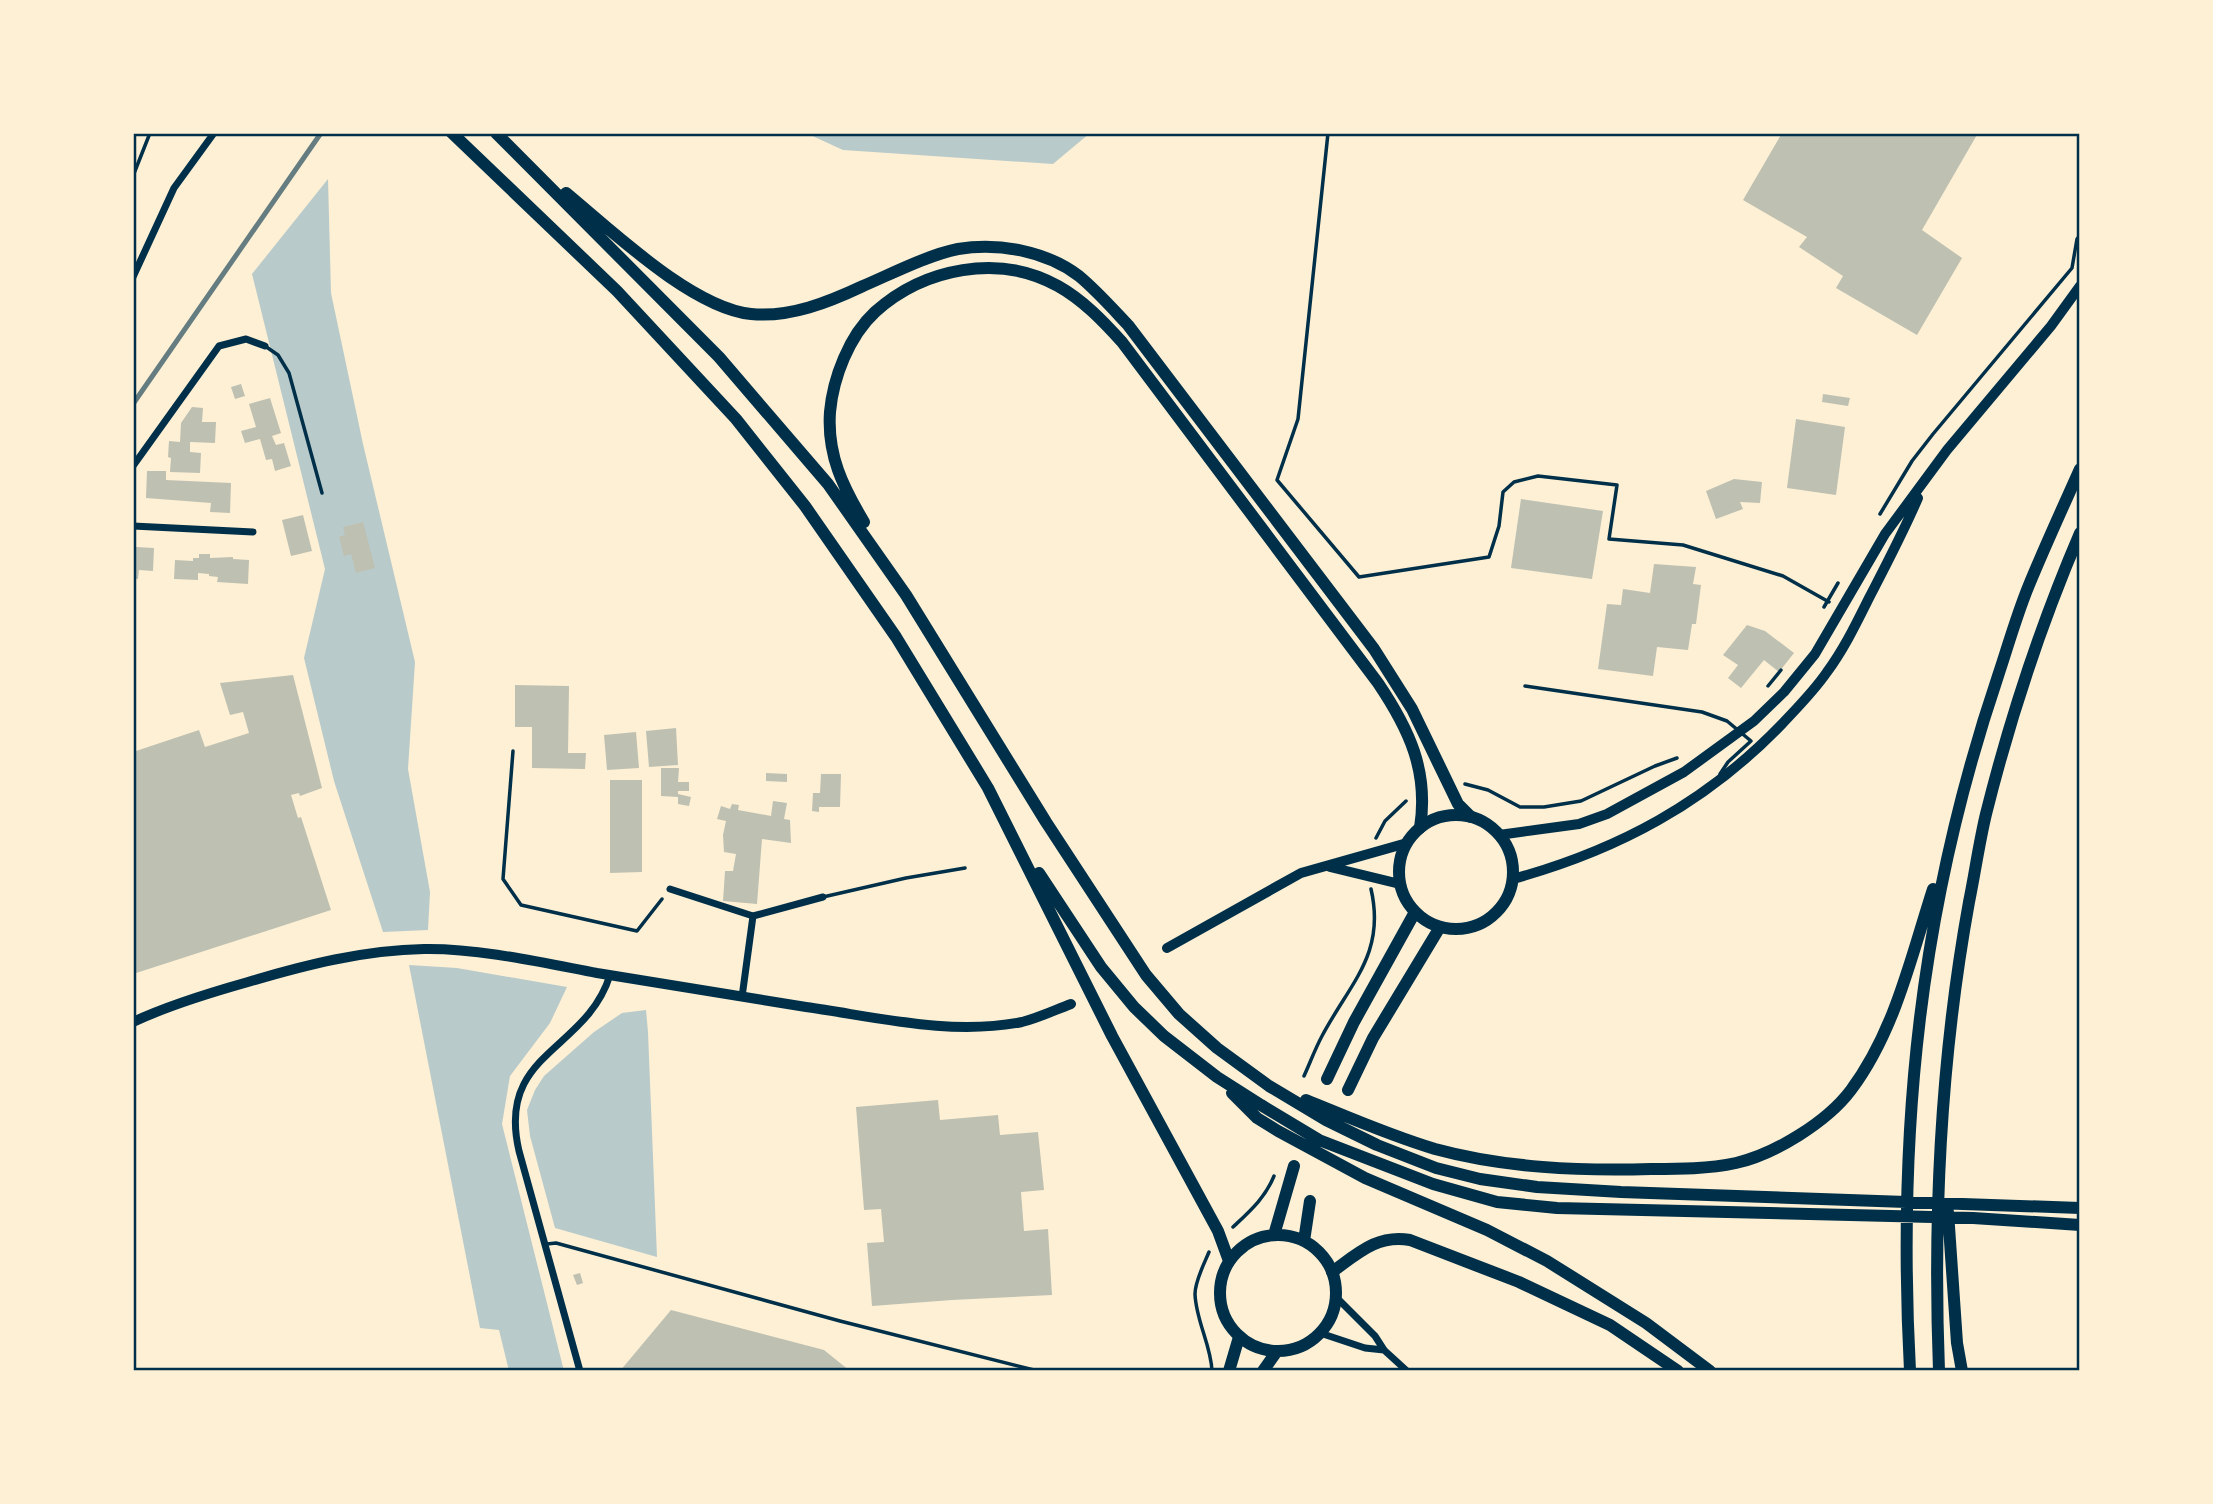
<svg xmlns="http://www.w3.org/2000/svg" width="2213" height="1504" viewBox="0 0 2213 1504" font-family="'PT Sans Narrow',sans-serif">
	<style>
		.green { fill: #b9caca }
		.building { fill: #bec0b2 }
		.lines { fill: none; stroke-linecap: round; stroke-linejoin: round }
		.path { stroke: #003049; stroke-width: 3.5 }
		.service { stroke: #003049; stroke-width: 3.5 }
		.minor { stroke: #003049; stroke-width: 7 }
		.tertiary { stroke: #003049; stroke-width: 10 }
		.secondary { stroke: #003049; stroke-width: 10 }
		.primary { stroke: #003049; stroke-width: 12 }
		.trunk { stroke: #003049; stroke-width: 12 }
		.rail { stroke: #657d81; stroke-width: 5 }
		.neatline { fill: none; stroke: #003049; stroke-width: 2.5 }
	</style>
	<rect width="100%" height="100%" fill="#fdf0d5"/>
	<!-- green -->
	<path class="green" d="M806,133H1090L1053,164L843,150Z
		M328,179L331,293L363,444L415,662L408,769L430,892L428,930L383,932L334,781L304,658L325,569L252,274Z
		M409,965L457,968L567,987L550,1023L510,1076L502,1124L564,1371H509L499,1330L480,1328Z
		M646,1010L648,1032L657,1257L555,1228L530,1136L527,1110L535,1090L544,1076L594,1032L622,1013Z"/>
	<!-- building -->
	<path class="building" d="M1782,133H1978L1922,230L1962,258L1917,335L1836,288L1843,276L1799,247L1807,237L1743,200Z
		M241,384L245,396L235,399L231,387Z
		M1823,394L1850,398L1848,406L1822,402Z
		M270,398L281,433L272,436L276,445L284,443L291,466L275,471L272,459L266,460L260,439L245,443L241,431L256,427L249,404Z
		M192,407L203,408L202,422H216L215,443L190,442V452L201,453L200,473L170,472L171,458L168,457L169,441L180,442L181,423Z
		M1796,419L1845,427L1836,495L1787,488Z
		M147,471H166V480L231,483L230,513L210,512L211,503L146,498Z
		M1734,479L1762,482L1760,503L1740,502L1743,509L1716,519L1706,491Z
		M1521,499L1603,511L1592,579L1511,568Z
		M303,515L312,551L291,556L282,520Z
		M363,522L375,568L356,573L351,554L344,556L339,537L345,535L343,527Z
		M136,547L154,548L153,571L139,570L138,579H133V552H136Z
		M199,554H210V558L233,557V559L249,560L248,584L217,582L218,577L209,576V574L198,573V580L174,579L175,560L193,561V558H199Z
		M1654,564L1696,567L1693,584L1701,585L1696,624H1692L1688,650L1657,647L1653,676L1598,669L1607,604L1621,605L1623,589L1650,593Z
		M1747,625L1765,631L1794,653L1779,672L1764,660L1741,688L1728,678L1738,665L1723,655Z
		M293,675L322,788L300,796L299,793L291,795L298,818L301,817L331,910L133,974V752L199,730L205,747L249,733L243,712L230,715L220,683Z
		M515,685L569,686L568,753H586L585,769L532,768V727H515Z
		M676,728L678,765L649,767L646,731Z
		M636,732L639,768L607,770L604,735Z
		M661,768H679L678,782H689V791H678V794L691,797L689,806L678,804V797L661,796Z
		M766,773L787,774V782L766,781Z
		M821,774H841L840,807H819V812L812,811L813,793H820Z
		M610,780H642V872L610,873Z
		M773,801L787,803L784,819L790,820L791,843L762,839L757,904L723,901L725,871H733L736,854L724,852L723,835L726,821L717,819L721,806L730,809L732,804L739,805L738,810L771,816Z
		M938,1100L940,1120L998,1115L1000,1135L1038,1132L1044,1190L1021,1192L1024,1231L1048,1229L1052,1295L952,1300L872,1306L867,1243L884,1242L881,1209L864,1210L856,1107Z
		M580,1273L583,1283L577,1285L573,1275Z
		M671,1310L824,1350L850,1371H620Z"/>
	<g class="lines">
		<!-- path -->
		<path class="path" d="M1328,133L1298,419L1277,480L1359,577L1489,557L1499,526L1503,492L1514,482L1538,476L1617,485L1609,539L1683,545L1783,576L1829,602
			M1880,514L1912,461L1933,434L2072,268L2077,239L2080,235
			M1824,607L1838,583
			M1768,686L1781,670
			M513,751L503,879L521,905L637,931L662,899
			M1465,784L1488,790L1520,807H1544L1581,801L1655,766L1677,758
			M1376,838L1385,821L1406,801
			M1304,1076C1310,1063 1315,1049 1322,1036C1350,983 1386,954 1371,889
			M1233,1227C1250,1211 1265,1198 1274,1176
			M1209,1252C1204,1264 1195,1281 1195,1294C1196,1321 1211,1345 1212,1371"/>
		<!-- service -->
		<path class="service" d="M133,176L150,133
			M265,346L278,355L289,373L322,493
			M1525,686L1702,712L1727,721L1751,741L1728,762L1720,774
			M823,897L906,878L965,868
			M547,1244L556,1243L840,1321L1038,1371"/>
		<!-- minor -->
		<path class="minor" d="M133,277L174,188L214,133
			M133,466L219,346L246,339L265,346
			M133,526L253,532
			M670,889L753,916L823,897
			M742,997L753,916
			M1336,1297L1375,1336L1384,1350L1407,1371
			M1320,1333L1365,1348L1384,1350
			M580,1371L519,1151C496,1052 586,1052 610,975"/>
		<!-- tertiary -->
		<path class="tertiary" d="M1330,867L1400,884
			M1167,948L1301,873L1407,843
			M133,1022C169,1005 209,993 248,982C305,965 364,950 424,949C478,948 544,963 597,973C667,985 737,996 806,1007C877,1017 950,1036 1022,1022C1038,1018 1055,1010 1071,1004"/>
		<!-- secondary -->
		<path class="secondary" d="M1499,835L1579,824L1607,814L1684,772L1754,721L1784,692L1815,654L1885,534L1947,450L2051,326L2080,286
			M1513,879C1618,850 1706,803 1782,724C1797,708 1814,691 1827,672C1844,649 1856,624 1869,598C1886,565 1903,533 1918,498"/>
		<!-- primary -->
		<path class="primary" d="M1399 872a57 57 0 1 1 114 0a57 57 0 1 1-114 0Z
			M1327,1079L1354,1022L1415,912
			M1348,1090L1373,1038L1440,927
			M1220 1293a58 58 0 1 1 116 0a58 58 0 1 1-116 0Z
			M1274,1235L1294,1166
			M1304,1241L1310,1201
			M1229,1371L1239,1337
			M1263,1371L1277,1351"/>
		<!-- trunk -->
		<path class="trunk" d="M452,133L617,291L736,419L805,506L896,637L988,788L1112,1036L1218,1231L1229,1261
			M496,133L719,357L828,484L906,595L1046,822L1146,975L1179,1014L1217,1048L1269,1086L1326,1120L1377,1145L1436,1168L1480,1179L1537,1187L1621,1192L2080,1208
			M566,193C611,230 692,308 751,314C790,318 829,302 863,286C891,274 928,255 958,249C998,242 1046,251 1079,276C1097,291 1112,308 1128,325L1374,649L1412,709L1458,804L1471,817
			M864,522C843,487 827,455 830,412C833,378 849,336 875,312C924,268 999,253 1058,286C1083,300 1103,321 1122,342L1378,683C1409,729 1429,771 1420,828
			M1039,873L1101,967L1134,1007L1164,1036L1217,1077L1261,1105L1319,1140L1433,1184L1497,1202L1557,1208L1973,1218L2080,1225
			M1232,1093L1257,1118L1278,1131L1365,1178L1487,1230L1547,1261L1646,1323L1710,1371
			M1306,1100C1348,1117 1391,1136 1435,1149C1505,1168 1579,1171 1651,1169C1680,1169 1708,1169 1736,1163C1775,1154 1827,1122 1851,1090C1895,1031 1911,957 1933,889
			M1948,1212L1957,1343L1962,1371
			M1332,1272C1357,1254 1377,1234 1410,1240L1519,1282L1610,1325L1678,1371
			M1910,1371C1897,1128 1920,907 1998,676C2008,646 2017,614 2029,585C2045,546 2063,507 2080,469
			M1939,1371C1933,1215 1941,1056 1969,902C1975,873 1979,843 1986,814C2010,718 2041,624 2080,533"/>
		<!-- rail -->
		<path class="rail" d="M133,404L321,133"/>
	</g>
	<!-- border -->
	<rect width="2213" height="1504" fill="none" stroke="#fdf0d5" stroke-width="270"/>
	<rect x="135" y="135" width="1943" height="1234" class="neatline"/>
</svg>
